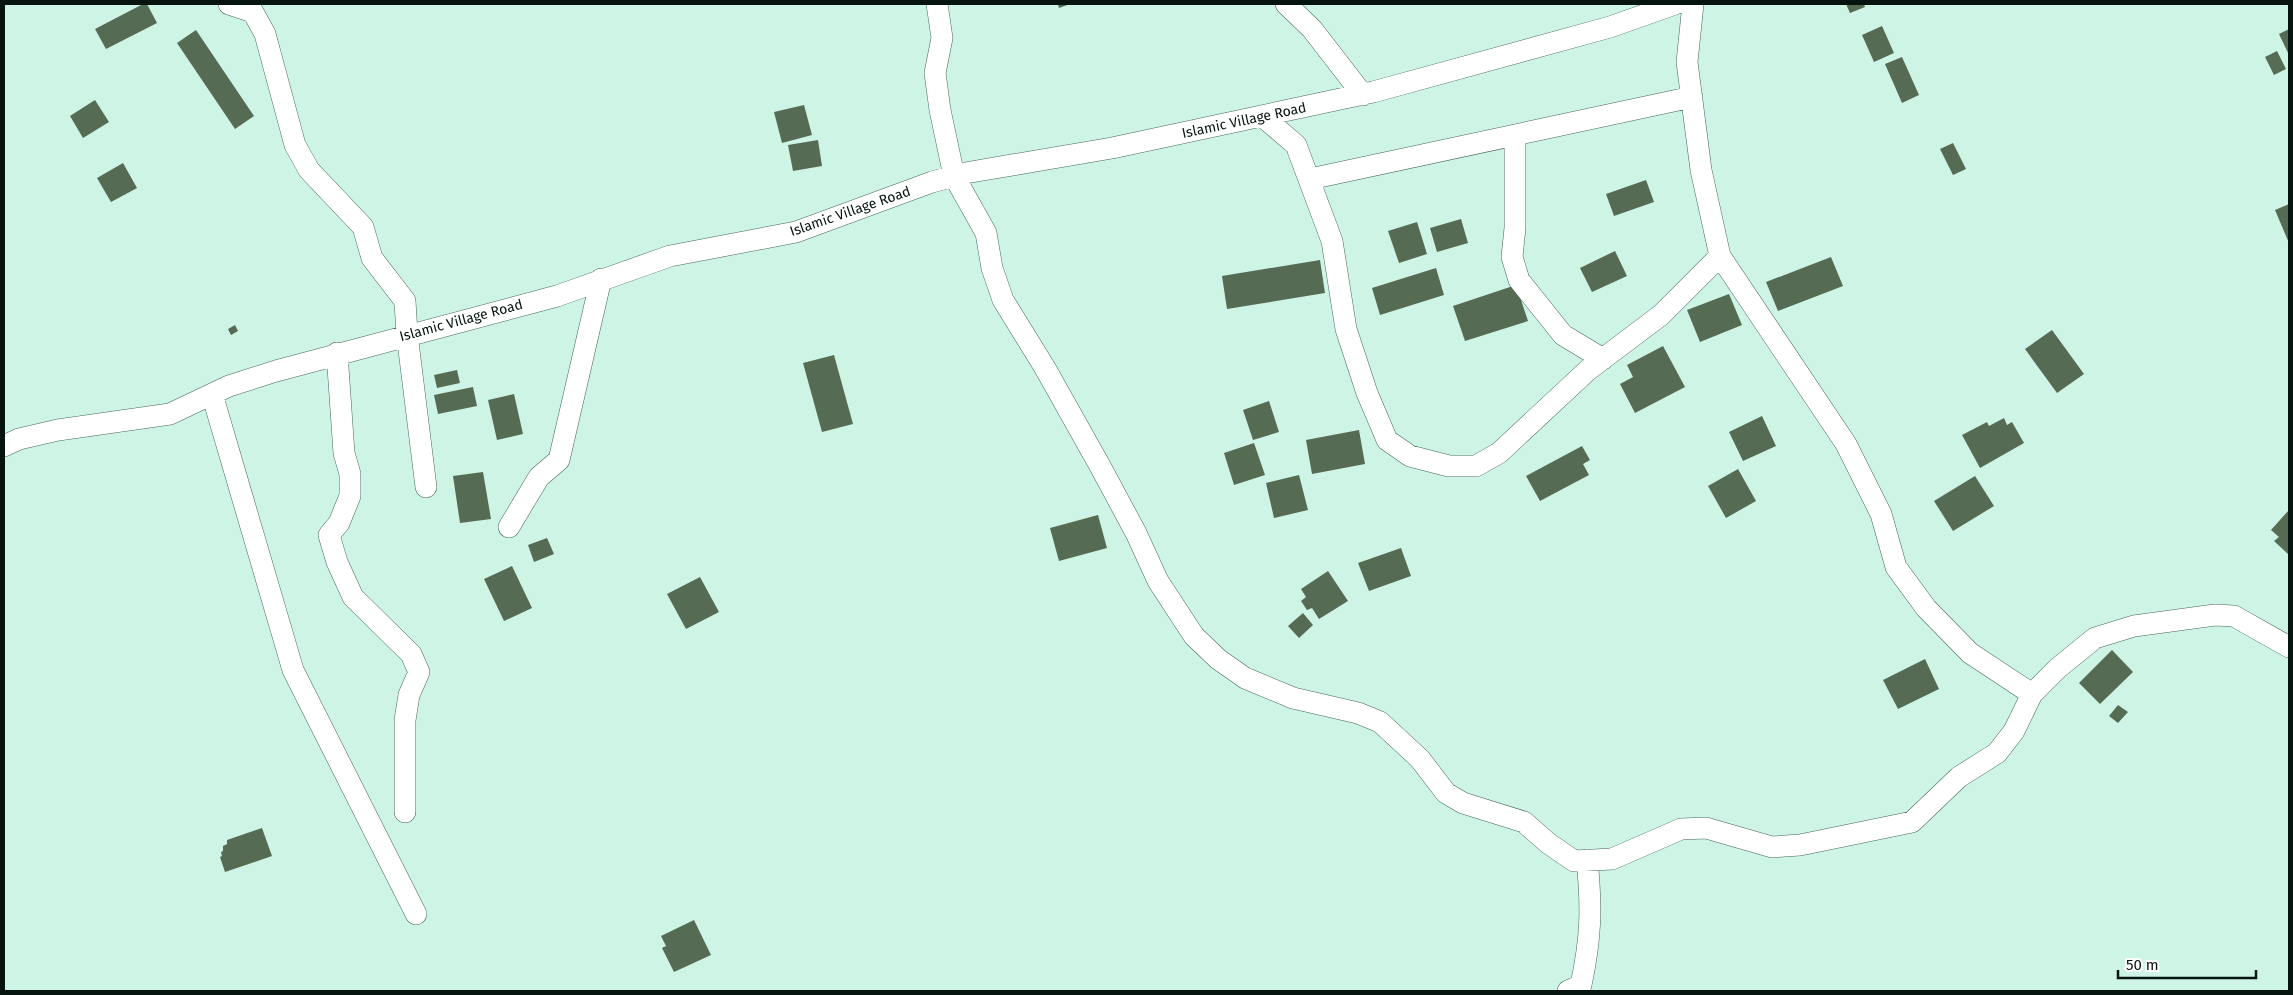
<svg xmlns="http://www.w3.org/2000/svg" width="2293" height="995" viewBox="0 0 2293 995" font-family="'Fira Sans',sans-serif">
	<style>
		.building { fill: #566b54 }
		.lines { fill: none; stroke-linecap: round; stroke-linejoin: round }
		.minor-casing { stroke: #45675c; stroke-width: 22 }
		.minor { stroke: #fff; stroke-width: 21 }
		.labels { text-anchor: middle; stroke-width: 5; stroke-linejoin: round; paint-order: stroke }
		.street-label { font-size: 14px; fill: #061410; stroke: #fff }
	</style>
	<rect width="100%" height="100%" fill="#cef4e6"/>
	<!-- building -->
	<path class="building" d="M143,4H147L157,23L106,49L95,29Z
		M1058,4H1070L1059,8Z
		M1846,4H1864L1865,7L1850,13Z
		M1882,26L1894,53L1874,62L1862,35Z
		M2289,29V55L2279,34Z
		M196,30L254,116L235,129L177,43Z
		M2277,51L2286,69L2274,75L2265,57Z
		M1902,57L1919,95L1902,103L1885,64Z
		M95,100L109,122L83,138L70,116Z
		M804,105L812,135L782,143L774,112Z
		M818,140L822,166L793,171L788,145Z
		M1953,143L1966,169L1953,175L1940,149Z
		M123,163L137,188L111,202L97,178Z
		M1646,180L1654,202L1614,216L1606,194Z
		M2289,204V243L2275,210Z
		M1461,219L1468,243L1437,252L1430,228Z
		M1417,222L1427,254L1399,263L1388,231Z
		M1615,251L1627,276L1592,292L1580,268Z
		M1831,257L1843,286L1778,311L1766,282Z
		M1320,260L1325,293L1227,309L1222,276Z
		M1436,268L1444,295L1380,315L1372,288Z
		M1516,285L1528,321L1465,341L1453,306Z
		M1729,294L1742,325L1700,342L1687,310Z
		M235,325L238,331L231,335L228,329Z
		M2052,330L2084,374L2057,393L2025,349Z
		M1663,346L1685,387L1635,413L1620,384L1633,377L1627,365Z
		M834,355L853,424L822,432L803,363Z
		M457,370L460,383L437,388L434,375Z
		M473,387L477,406L438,414L434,395Z
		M514,394L523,434L497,440L488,400Z
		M1269,401L1279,432L1253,440L1243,410Z
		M1762,416L1776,446L1743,461L1729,432Z
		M2004,418L2007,425L2012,422L2024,443L1980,468L1962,435L1987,422L1989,426Z
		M1359,430L1365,464L1312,474L1306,440Z
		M1254,443L1265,475L1234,485L1224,453Z
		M1582,446L1590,460L1583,464L1589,475L1540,501L1526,476Z
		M1738,469L1756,501L1726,518L1708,486Z
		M483,472L491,519L460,523L453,476Z
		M1299,475L1308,510L1274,518L1266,483Z
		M1975,476L1994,506L1953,531L1934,501Z
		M2289,510V555L2274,541L2279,537L2271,530Z
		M1098,515L1107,548L1059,561L1050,528Z
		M547,538L554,554L534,562L528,545Z
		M1401,548L1411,576L1369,591L1358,563Z
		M512,566L532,608L504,621L484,579Z
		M1328,571L1348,601L1319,619L1312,608L1307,610L1301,601L1306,597L1301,589Z
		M700,577L719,612L686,629L667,594Z
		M1303,613L1313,625L1299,638L1288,626Z
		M2112,650L2133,672L2100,704L2079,683Z
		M1925,659L1939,689L1898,709L1883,680Z
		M2118,705L2128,712L2118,723L2109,716Z
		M262,828L272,856L225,872L220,857L222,856L221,852L223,851V846L227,844V840Z
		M694,920L711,955L674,972L662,948L666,946L661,936Z"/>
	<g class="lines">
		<defs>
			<path id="minor" d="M229,4L253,12L265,34L295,145L309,170L363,227L372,258L405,301L407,334L426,487
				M937,4L942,38L935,73L940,110L954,176L986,233L992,268L1003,300L1045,368L1100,466L1136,533L1158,581L1194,636L1218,659L1245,678L1293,698L1358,713L1380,722L1420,759L1446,793L1463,803L1524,822L1548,843L1574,861L1612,859L1681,829L1706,828L1772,847L1800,845L1912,822L1959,777L1997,753L2014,731L2032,694L2058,668L2095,638L2134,626L2215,615L2234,616L2289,647
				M1286,4L1312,29L1363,95
				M1693,4L1687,62L1701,170L1720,256L1846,444L1881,514L1896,567L1926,608L1970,653L2032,694
				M1262,116L1296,145L1332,241L1346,329L1367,393L1387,440L1410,456L1449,466H1476L1499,453L1588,370L1661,315L1720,256
				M1515,135V228L1512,257L1519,280L1563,335L1603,359
				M1310,179L1692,97
				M337,353L344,453L350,474V496L339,523L329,535L337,562L353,597L411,654L419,672L409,695L405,720V812
				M212,394L293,670L416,914
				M4,446L19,439L58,430L170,414L229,386L276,371L557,296L670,256L796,232L932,182L965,173L1112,148L1373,92L1610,27L1675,4
				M509,527L539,477L559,460L601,279
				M1568,991L1581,985C1591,938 1592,908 1587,860"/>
		</defs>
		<!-- minor casing -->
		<use href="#minor" class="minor-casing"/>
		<!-- minor -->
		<use href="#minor" class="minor"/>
	</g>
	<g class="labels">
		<!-- street labels -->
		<g class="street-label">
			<text transform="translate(1244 120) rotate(-12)" y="5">Islamic Village Road</text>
			<text transform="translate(850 211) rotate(-19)" y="5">Islamic Village Road</text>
			<text transform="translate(461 320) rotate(-15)" y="5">Islamic Village Road</text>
		</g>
	</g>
	<!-- border -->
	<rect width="2293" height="995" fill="none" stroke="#061410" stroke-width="10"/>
	<!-- scale -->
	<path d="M2118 970v8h138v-8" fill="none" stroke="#061410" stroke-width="2.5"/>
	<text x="2126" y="970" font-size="15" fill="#061410" stroke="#ffffff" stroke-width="4" paint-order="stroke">50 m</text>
</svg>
